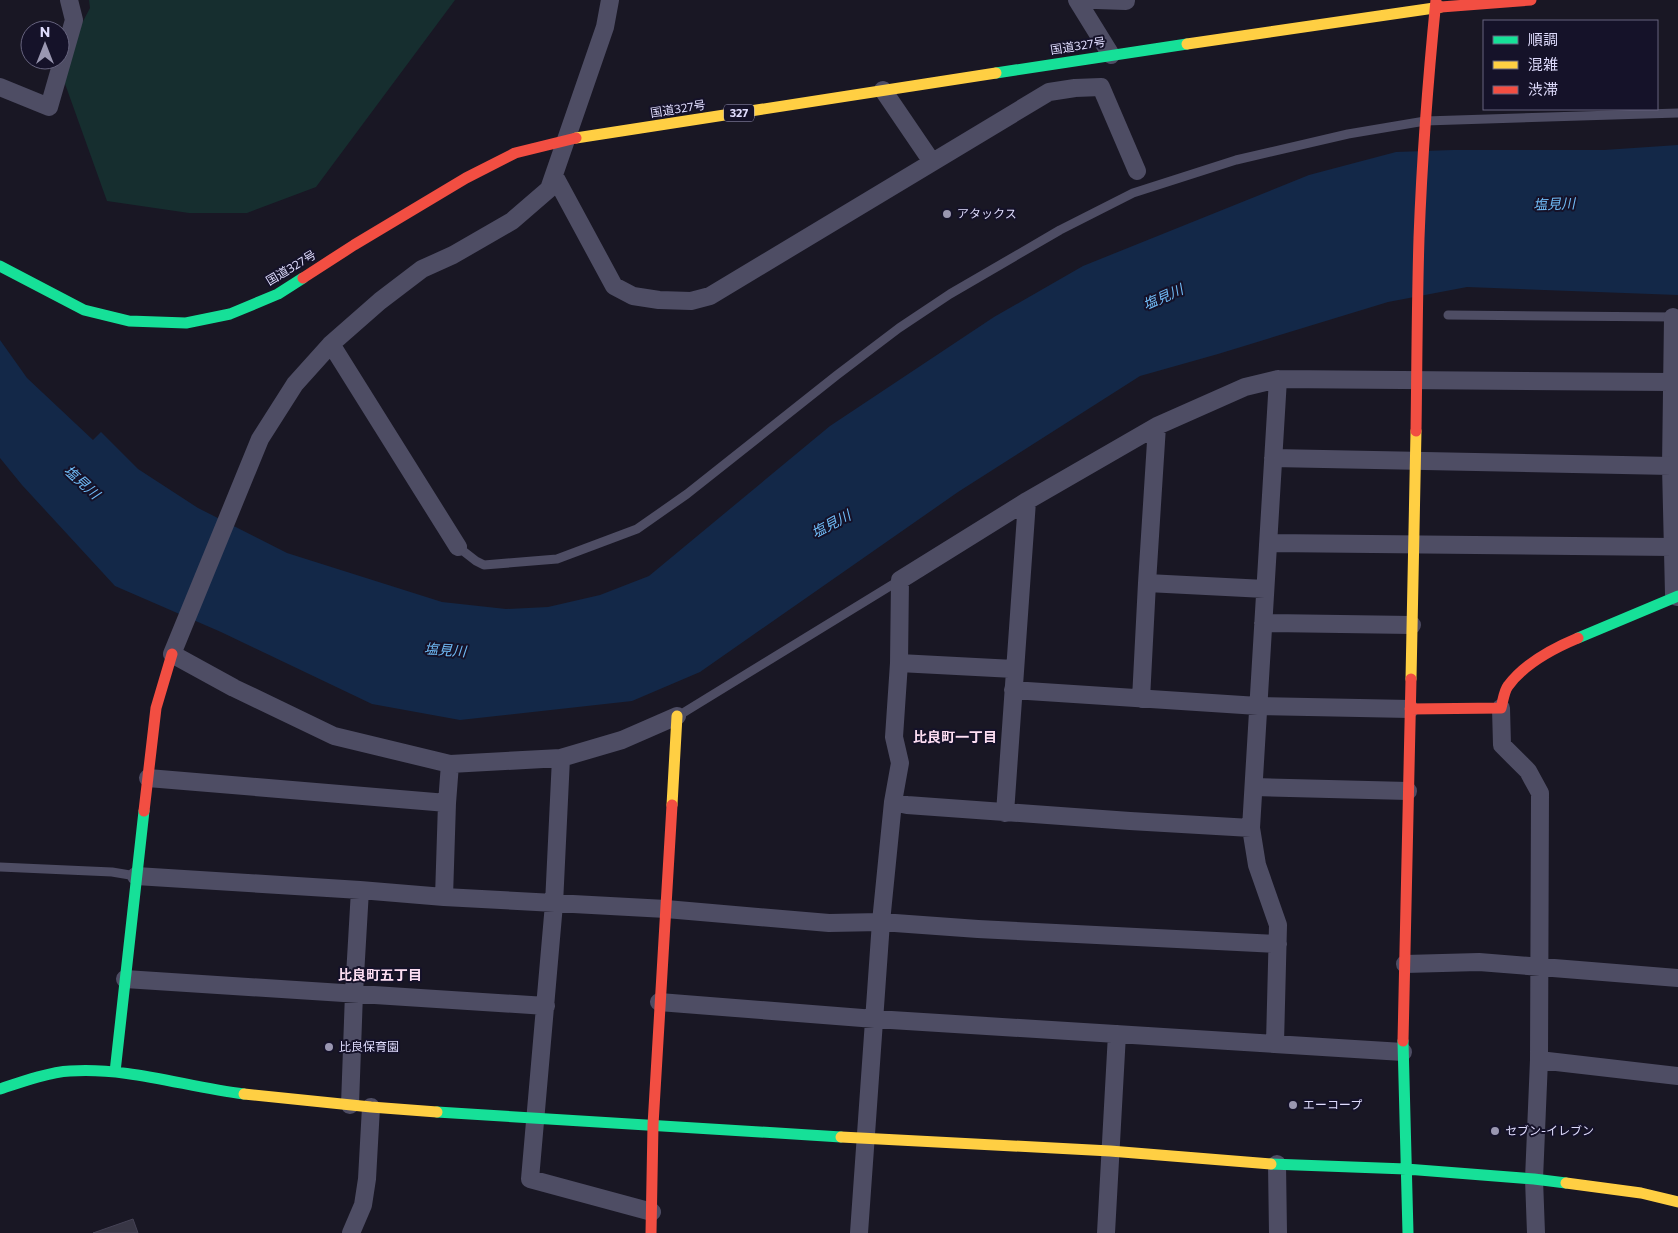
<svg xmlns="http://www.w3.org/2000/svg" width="1678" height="1233" viewBox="0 0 1678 1233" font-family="Commissioner,'Noto Sans JP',sans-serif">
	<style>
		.green { fill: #162e2f }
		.water { fill: #132848 }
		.building { fill: #383645; stroke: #464356 }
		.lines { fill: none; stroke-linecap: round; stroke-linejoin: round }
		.lane { stroke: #4e4d64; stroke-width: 9 }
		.street { stroke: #4e4d64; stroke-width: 18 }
		.fast { stroke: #16e098; stroke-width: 11 }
		.slow { stroke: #ffcf43; stroke-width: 11 }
		.jam { stroke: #f24e42; stroke-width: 11 }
		.poi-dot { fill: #9a97b1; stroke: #151229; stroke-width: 2 }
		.labels { text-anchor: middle; stroke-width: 4; stroke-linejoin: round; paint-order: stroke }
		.shield { fill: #151229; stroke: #a29fbd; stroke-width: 1 }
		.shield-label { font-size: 11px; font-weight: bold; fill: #dfdcfd }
		.street-label { font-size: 12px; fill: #dfdcfd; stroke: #151229 }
		.poi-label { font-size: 12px; fill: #dfdcfd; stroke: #151229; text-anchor: start }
		.water-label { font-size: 14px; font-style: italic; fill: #70bbf6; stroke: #151229 }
		.neighbourhood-label { font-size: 14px; font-weight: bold; fill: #fddef2; stroke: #151229 }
	</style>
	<rect width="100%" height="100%" fill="#191724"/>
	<!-- green -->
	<path class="green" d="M89,0H455L316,187L247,213H189L107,201L59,67L90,8Z"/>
	<!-- water -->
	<path class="water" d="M1678,145V295L1467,287L1388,302L1218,354L1140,376L958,492L700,672L632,701L460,720L372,704L221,632L115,586L22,485L0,458V340L27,378L93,440L101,432L138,469L198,508L287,553L442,602L506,609L548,607L600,595L649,576L830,426L994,317L1083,266L1309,175L1396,152L1453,150H1604Z"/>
	<!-- building -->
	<path class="building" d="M133,1219L138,1233H93Z"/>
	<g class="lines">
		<!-- lane -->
		<path class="lane" d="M1448,315L1675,317
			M458,547L476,561L484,565L557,559L637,529L687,494L837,375L899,328L950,294L1060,230L1133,193L1236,160L1348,134L1425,121L1678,113
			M678,716L900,580
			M0,867L112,872L136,876"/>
		<!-- street -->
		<path class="street" d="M610,0L605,27L549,189L512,221L453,255L422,269L380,301L331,344L295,384L260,439L172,654L234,688L334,736L450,764L561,758L622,740L677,716
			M1077,0L1111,55
			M1096,0L1126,1V0
			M0,87L49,107L74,20L69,0
			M883,90L932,162
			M554,175L614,286L633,296L659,300L691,301L710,296L1049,92L1075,88L1101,87L1137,171
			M1673,317L1671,466L1674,594L1677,597
			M331,344L458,547
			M1273,458L1671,466
			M1268,543L1673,547
			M1147,583L1265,589
			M1263,623L1412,625
			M899,663L1014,669
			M1013,690L1258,706L1410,709
			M1141,699L1147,583L1157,426
			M1501,708L1502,745L1528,771L1540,793L1539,1060L1534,1179L1536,1233
			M561,758L554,904L530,1179L652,1212
			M148,778L447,803
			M1254,787L1408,791
			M893,802L907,805L1130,821L1251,828
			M1005,813L1027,501
			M136,876L360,890L444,897L666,909L829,923L881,922L978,929L1278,944
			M444,897L447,803L450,764
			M1405,964L1479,962L1678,978
			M125,979L546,1006
			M659,1002L875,1019L1403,1052
			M1275,1043L1278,925L1257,865L1251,828L1278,379
			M1539,1060L1678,1076
			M350,1105L354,993L360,890
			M1277,1164L1278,1233
			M351,1233L363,1205L367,1179L371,1107
			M859,1233L881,922L893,802L900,763L894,737L899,663L900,580L1027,501L1157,426L1245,387L1278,379L1671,382
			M1106,1233L1117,1034"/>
		<!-- fast -->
		<path class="fast" d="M996,73L1187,44
			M0,266L84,310L129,321L186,323L230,314L278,294L303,278
			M1578,638L1678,596
			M1403,1041L1408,1233
			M115,1072L144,811
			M0,1089C21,1082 49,1072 70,1071C129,1067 186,1087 244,1094
			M437,1112L841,1137
			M1271,1164L1406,1169L1534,1179L1566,1183"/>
		<!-- slow -->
		<path class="slow" d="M1187,44L1441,7
			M576,138L996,73
			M1411,679L1416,431
			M672,805L677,716
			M244,1094L371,1107L437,1112
			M841,1137L1110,1151L1271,1164
			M1566,1183L1641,1193L1678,1202"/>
		<!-- jam -->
		<path class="jam" d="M1441,7L1531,0
			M303,278L354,245L466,178L515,153L576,138
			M1416,431C1417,366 1417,302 1419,238C1422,158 1428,79 1436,0
			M1410,709L1501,708C1503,701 1504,691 1508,686C1524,664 1554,648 1578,638
			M144,811L156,708L172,654
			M1403,1041L1411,679
			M651,1233L653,1125L672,805"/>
	</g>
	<!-- markers -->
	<g class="poi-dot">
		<circle cx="947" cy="214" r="5"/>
		<circle cx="329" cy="1047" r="5"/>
		<circle cx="1293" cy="1105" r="5"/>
		<circle cx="1495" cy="1131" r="5"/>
	</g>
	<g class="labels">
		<!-- shield labels -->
		<rect class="shield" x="724" y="104.5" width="30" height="17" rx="4"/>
		<g class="shield-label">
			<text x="739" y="117">327</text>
		</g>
		<!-- street labels -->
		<g class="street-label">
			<text transform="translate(1078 46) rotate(-9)" y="4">国道327号</text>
			<text transform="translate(678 109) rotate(-9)" y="4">国道327号</text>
			<text transform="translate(291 268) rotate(-31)" y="4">国道327号</text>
		</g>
		<!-- poi labels -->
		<g class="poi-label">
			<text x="957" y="218">アタックス</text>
			<text x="339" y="1051">比良保育園</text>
			<text x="1303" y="1109">エーコープ</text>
			<text x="1505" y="1135">セブン-イレブン</text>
		</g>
		<!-- water labels -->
		<g class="water-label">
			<text transform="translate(1554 204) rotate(-2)" y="5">塩見川</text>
			<text transform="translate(1163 297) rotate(-24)" y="5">塩見川</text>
			<text transform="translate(82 482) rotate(42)" y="5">塩見川</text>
			<text transform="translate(831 524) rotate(-28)" y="5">塩見川</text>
			<text transform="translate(445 650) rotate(4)" y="5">塩見川</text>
		</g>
		<!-- neighbourhood labels -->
		<g class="neighbourhood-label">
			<text x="955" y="742">比良町一丁目</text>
			<text x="380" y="980">比良町五丁目</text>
		</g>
	</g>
	<!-- legend -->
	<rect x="1483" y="20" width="175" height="90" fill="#151229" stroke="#66637e"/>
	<rect x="1493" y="36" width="25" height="8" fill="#16e098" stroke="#66637e"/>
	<text x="1528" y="45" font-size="15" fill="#dfdcfd">順調</text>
	<rect x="1493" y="61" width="25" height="8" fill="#ffcf43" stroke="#66637e"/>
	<text x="1528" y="70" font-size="15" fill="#dfdcfd">混雑</text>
	<rect x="1493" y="86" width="25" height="8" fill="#f24e42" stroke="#66637e"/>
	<text x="1528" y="95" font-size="15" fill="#dfdcfd">渋滞</text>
	<!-- north arrow -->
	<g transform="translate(45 45)"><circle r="24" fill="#151229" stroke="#66637e"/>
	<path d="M0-4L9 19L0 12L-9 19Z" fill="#9a97b1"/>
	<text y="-8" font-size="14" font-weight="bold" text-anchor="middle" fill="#dfdcfd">N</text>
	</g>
</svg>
